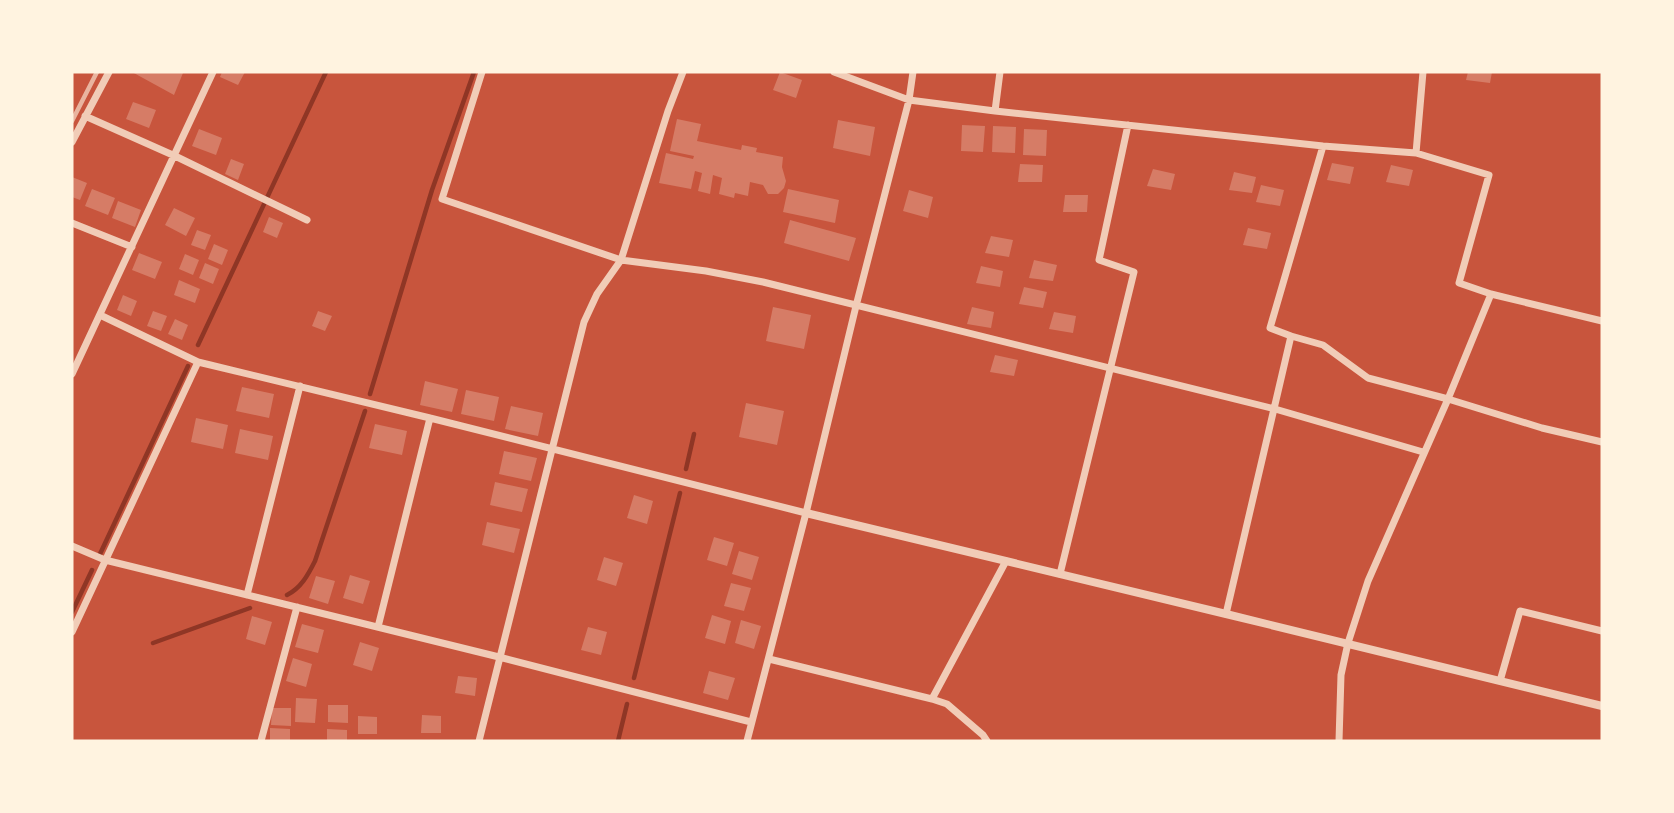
<svg xmlns="http://www.w3.org/2000/svg" width="1674" height="813" viewBox="0 0 1674 813" font-family="'Titillium Web',sans-serif">
	<style>
		.lines { fill: none; stroke-linecap: round; stroke-linejoin: round }
		.stream { stroke: #8f3625; stroke-width: 4.5 }
		.building { fill: #d67c66 }
		.minor { stroke: #f1ccb7; stroke-width: 7 }
		.tertiary { stroke: #f1ccb7; stroke-width: 8 }
		.rail { stroke: #e9b49f; stroke-width: 4.5 }
	</style>
	<rect width="100%" height="100%" fill="#c8553d"/>
	<g class="lines">
		<!-- stream -->
		<path class="stream" d="M198,345L326,72
			M370,394L432,190L474,72
			M686,469L694,434
			M100,554L188,366
			M287,595C301,588 308,575 315,561L365,411
			M72,612L92,570
			M153,643L250,608
			M634,678L680,493
			M618,741L627,704"/>
	</g>
	<!-- building -->
	<path class="building" d="M132,72H180L183,73L174,95Z
		M222,72H245L238,85L220,77Z
		M780,72L802,80L796,98L773,90Z
		M1468,72H1492L1490,83L1466,80Z
		M133,102L156,110L149,128L126,119Z
		M677,119L701,124L697,141L741,150L742,145L757,148L756,152L783,157L782,167L786,181L784,188L778,194H768L763,185L750,182L748,196L735,193L734,198L719,194L722,178L713,175L710,194L698,191L702,173L695,171L691,189L659,183L666,153L693,159L694,156L670,151Z
		M838,120L875,127L870,156L833,148Z
		M962,125L985,126L983,152L961,151Z
		M993,126L1016,127L1015,153L992,152Z
		M199,129L222,138L216,155L192,146Z
		M1024,129L1047,130L1046,156L1023,155Z
		M231,159L244,164L238,180L225,174Z
		M1332,163L1354,167L1350,184L1327,180Z
		M1020,164L1043,165L1042,182H1018Z
		M1391,165L1413,170L1409,186L1386,182Z
		M1153,169L1175,174L1171,190L1147,186Z
		M1234,172L1256,177L1252,193L1229,190Z
		M72,177L87,183L80,200L72,197Z
		M1261,185L1284,190L1280,206L1256,202Z
		M92,189L115,198L108,215L85,206Z
		M788,189L839,200L835,223L783,212Z
		M909,190L933,197L928,218L903,211Z
		M1065,195H1088L1087,212H1063Z
		M118,201L141,210L135,227L112,218Z
		M174,208L195,218L186,236L165,225Z
		M269,217L283,223L277,238L263,232Z
		M790,220L856,238L849,261L784,243Z
		M1248,228L1271,233L1267,249L1243,245Z
		M197,230L211,235L205,250L191,245Z
		M991,236L1013,240L1009,257L985,253Z
		M214,244L228,250L222,265L208,259Z
		M139,253L162,262L155,279L132,270Z
		M185,254L199,260L193,275L179,269Z
		M1034,260L1057,265L1053,281L1029,278Z
		M205,263L219,269L213,284L199,278Z
		M981,266L1003,271L1000,287L976,283Z
		M179,280L200,289L195,303L174,295Z
		M1024,287L1047,292L1043,308L1019,304Z
		M123,295L137,301L131,316L117,310Z
		M773,307L811,315L804,349L766,341Z
		M972,307L994,312L991,328L967,324Z
		M153,311L167,316L161,331L147,326Z
		M318,311L332,316L325,331L312,326Z
		M1054,312L1076,316L1073,333L1049,329Z
		M175,319L188,325L182,340L168,334Z
		M995,355L1018,360L1014,376L990,372Z
		M425,381L458,389L452,412L420,405Z
		M242,387L274,394L269,418L236,411Z
		M466,390L499,397L494,421L461,414Z
		M746,403L784,411L777,445L739,437Z
		M511,406L543,413L538,436L505,429Z
		M196,418L228,425L223,449L191,442Z
		M375,424L407,431L402,455L369,448Z
		M240,429L273,436L268,460L235,453Z
		M504,451L537,458L531,481L499,474Z
		M495,482L528,489L522,512L490,505Z
		M634,495L653,501L647,524L627,518Z
		M487,522L520,529L514,553L482,545Z
		M714,537L734,543L727,566L707,560Z
		M739,551L759,557L752,580L732,574Z
		M604,557L623,563L616,586L597,580Z
		M350,575L370,581L363,604L343,598Z
		M316,576L335,581L328,604L309,598Z
		M731,583L751,588L744,611L724,606Z
		M712,615L731,621L725,644L705,638Z
		M252,616L272,622L265,645L246,639Z
		M741,620L761,626L754,649L735,643Z
		M302,624L324,630L318,653L295,647Z
		M588,627L607,632L601,655L581,650Z
		M360,642L379,648L372,671L353,665Z
		M293,658L312,664L306,687L286,681Z
		M709,671L735,678L728,700L703,693Z
		M458,676L477,678L475,696L455,693Z
		M296,698L317,699L315,723L295,722Z
		M328,705H348V723L328,722Z
		M272,708H291V726L271,725Z
		M422,715L441,716V733H421Z
		M358,716L377,717V734H358Z
		M270,728L290,729V741H270Z
		M327,729L347,730V741H327Z"/>
	<g class="lines">
		<!-- minor -->
		<path class="minor" d="M482,72L442,199L621,260L706,271L763,282L1275,409L1423,452
			M834,72L909,100L995,111L1323,146L1416,153
			M1423,72L1416,153L1489,175L1459,283L1491,294L1602,321
			M995,111L1000,72
			M85,116L175,156L307,220
			M72,142L109,72
			M72,223L132,247
			M100,315L198,362L430,418L806,513
			M1291,336L1323,345L1368,378L1448,399L1542,428L1602,442
			M72,374L213,72
			M72,546L105,560L499,657L751,722
			M1060,574L1134,272L1099,260L1128,125
			M247,595L300,386
			M1226,614L1291,336L1270,328L1323,146
			M378,627L430,418
			M72,632L198,362
			M769,659L932,699L947,704L983,735L987,741
			M1500,681L1520,611L1602,631
			M932,699L1006,561
			M261,741L297,607
			M479,741L584,322L597,294L621,260L668,111L683,72
			M747,741L806,513L856,306L909,100L913,72
			M1339,741L1341,675L1348,643L1368,581L1448,399L1491,294"/>
		<!-- tertiary -->
		<path class="tertiary" d="M806,513L1226,614L1602,706"/>
		<!-- rail -->
		<path class="rail" d="M72,121L97,72"/>
	</g>
	<!-- border -->
	<rect width="1674" height="813" fill="none" stroke="#fff3e0" stroke-width="147"/>
</svg>
